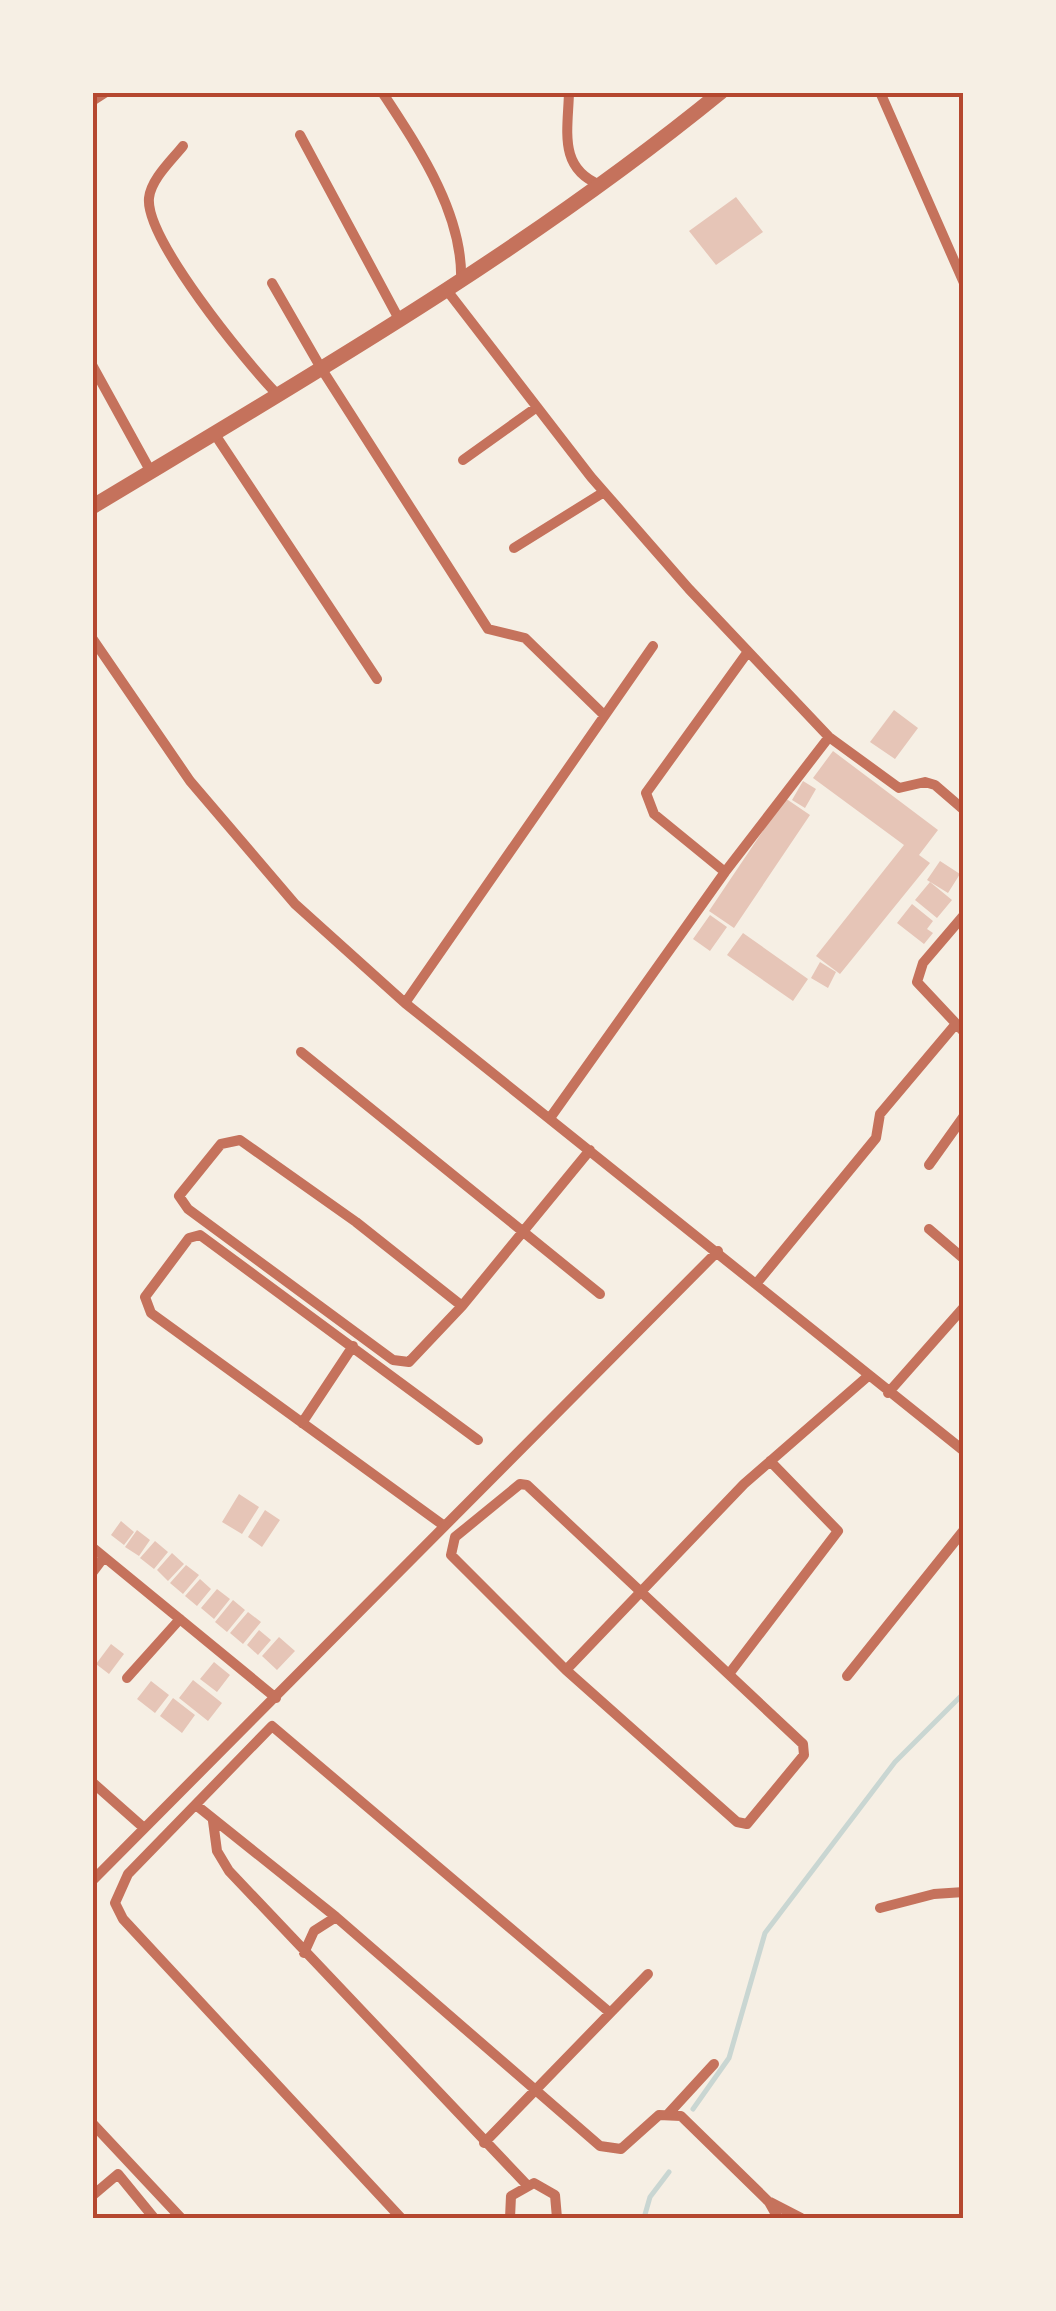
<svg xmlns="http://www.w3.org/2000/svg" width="1056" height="2311" viewBox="0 0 1056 2311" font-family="'IBM Plex Sans',sans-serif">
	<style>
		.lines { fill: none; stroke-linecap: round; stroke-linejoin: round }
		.stream { stroke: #c9d6d2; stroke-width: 5 }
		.building { fill: #e6c5b7 }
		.minor { stroke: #c5725c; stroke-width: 10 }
		.tertiary { stroke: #c5725c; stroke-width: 15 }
		.neatline { fill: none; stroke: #b5482f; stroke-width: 4 }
	</style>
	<rect width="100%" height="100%" fill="#f6efe4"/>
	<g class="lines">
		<!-- stream -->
		<path class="stream" d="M693,2109L729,2058L765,1933L895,1762L964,1693
			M644,2218L650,2197L669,2172"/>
	</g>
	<!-- building -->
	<path class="building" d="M736,197L763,232L716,265L689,231Z
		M894,710L918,728L895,759L870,742Z
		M833,751L938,830L919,855L930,863L840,974L816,956L904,845L813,778Z
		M803,781L816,789L805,808L792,800Z
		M785,798L810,815L734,928L709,911Z
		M940,861L960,874L948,893L927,880Z
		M930,882L952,900L937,918L915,900Z
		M912,904L933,921L927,929L933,933L924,944L897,923Z
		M710,915L727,927L710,951L693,939Z
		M743,933L808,979L793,1001L727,955Z
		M820,962L836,972L828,988L811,978Z
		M239,1494L259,1507L242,1534L222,1522Z
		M265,1510L280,1520L262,1547L248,1537Z
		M121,1521L134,1532L124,1545L111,1535Z
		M137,1530L150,1540L139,1556L125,1547Z
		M155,1541L168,1552L154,1569L140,1558Z
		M172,1553L184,1564L168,1581L157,1570Z
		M186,1565L199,1575L183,1594L170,1583Z
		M200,1579L211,1589L197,1606L185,1596Z
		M217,1589L230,1599L214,1619L201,1608Z
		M233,1600L245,1610L227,1632L215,1622Z
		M248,1612L261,1622L243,1644L230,1633Z
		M259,1630L271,1640L258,1655L247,1645Z
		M279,1637L295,1651L277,1670L262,1656Z
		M111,1644L124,1654L109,1674L96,1664Z
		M214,1662L230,1675L217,1692L200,1679Z
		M193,1680L222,1703L208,1721L179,1698Z
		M151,1681L169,1695L155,1713L137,1699Z
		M173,1698L195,1715L182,1733L160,1716Z"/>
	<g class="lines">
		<!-- minor -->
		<path class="minor" d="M382,92C418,147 464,214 461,282
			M569,92C568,131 558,168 600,185
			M880,92L964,283
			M92,101L106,92
			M300,135L400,321
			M183,146C172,160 151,179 149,198C145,239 246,362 276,393
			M272,283L321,368L488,629L525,638L603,714
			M449,293L591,477L689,589L829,737L899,788L925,782L935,785L964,810
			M92,365L151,472
			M214,433L377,679
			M463,460L537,407
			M514,548L604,492
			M92,638L190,781L295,904L405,1003L964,1451
			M725,872L654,814L646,793L747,653
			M964,915L923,963L917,982L964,1032
			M405,1003L653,646
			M301,1052L600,1294
			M550,1118L725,872L829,737
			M929,1165L964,1116
			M929,1229L964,1259
			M756,1284L876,1138L880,1114L955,1025
			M462,1306L356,1222L240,1140L221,1144L179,1196L188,1209L393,1360L409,1362L462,1306L590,1150
			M888,1393L964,1307
			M302,1423L353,1346
			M520,1484L527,1485L803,1744L804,1755L747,1824L737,1822L566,1670L451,1555L455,1537Z
			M443,1525L151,1313L145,1297L189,1238L200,1235L478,1440
			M92,1547L276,1698
			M92,1573L104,1557
			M566,1670L744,1484L867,1377
			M729,1674L838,1531L770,1461
			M847,1676L964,1530
			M127,1678L180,1619
			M92,1782L144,1828
			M196,1805L336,1917L600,2146L621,2149L659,2115L681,2116L769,2202L778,2218
			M213,1821L217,1851L229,1871L526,2184
			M92,1881L718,1251
			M880,1908L934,1894L964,1892
			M304,1953L314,1931L336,1917
			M669,2113L714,2064
			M92,2123L181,2218
			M484,2143L648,1974
			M92,2196L118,2174L154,2218
			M770,2202L801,2218
			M401,2218L123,1919L115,1903L128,1874L272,1726L608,2011
			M510,2218L511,2196L534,2183L555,2195L557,2218"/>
		<!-- tertiary -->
		<path class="tertiary" d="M92,507C308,377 525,252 721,92"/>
	</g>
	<!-- border -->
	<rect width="1056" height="2311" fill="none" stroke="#f6efe4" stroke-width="190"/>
	<rect x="95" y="95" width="866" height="2121" class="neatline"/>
</svg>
